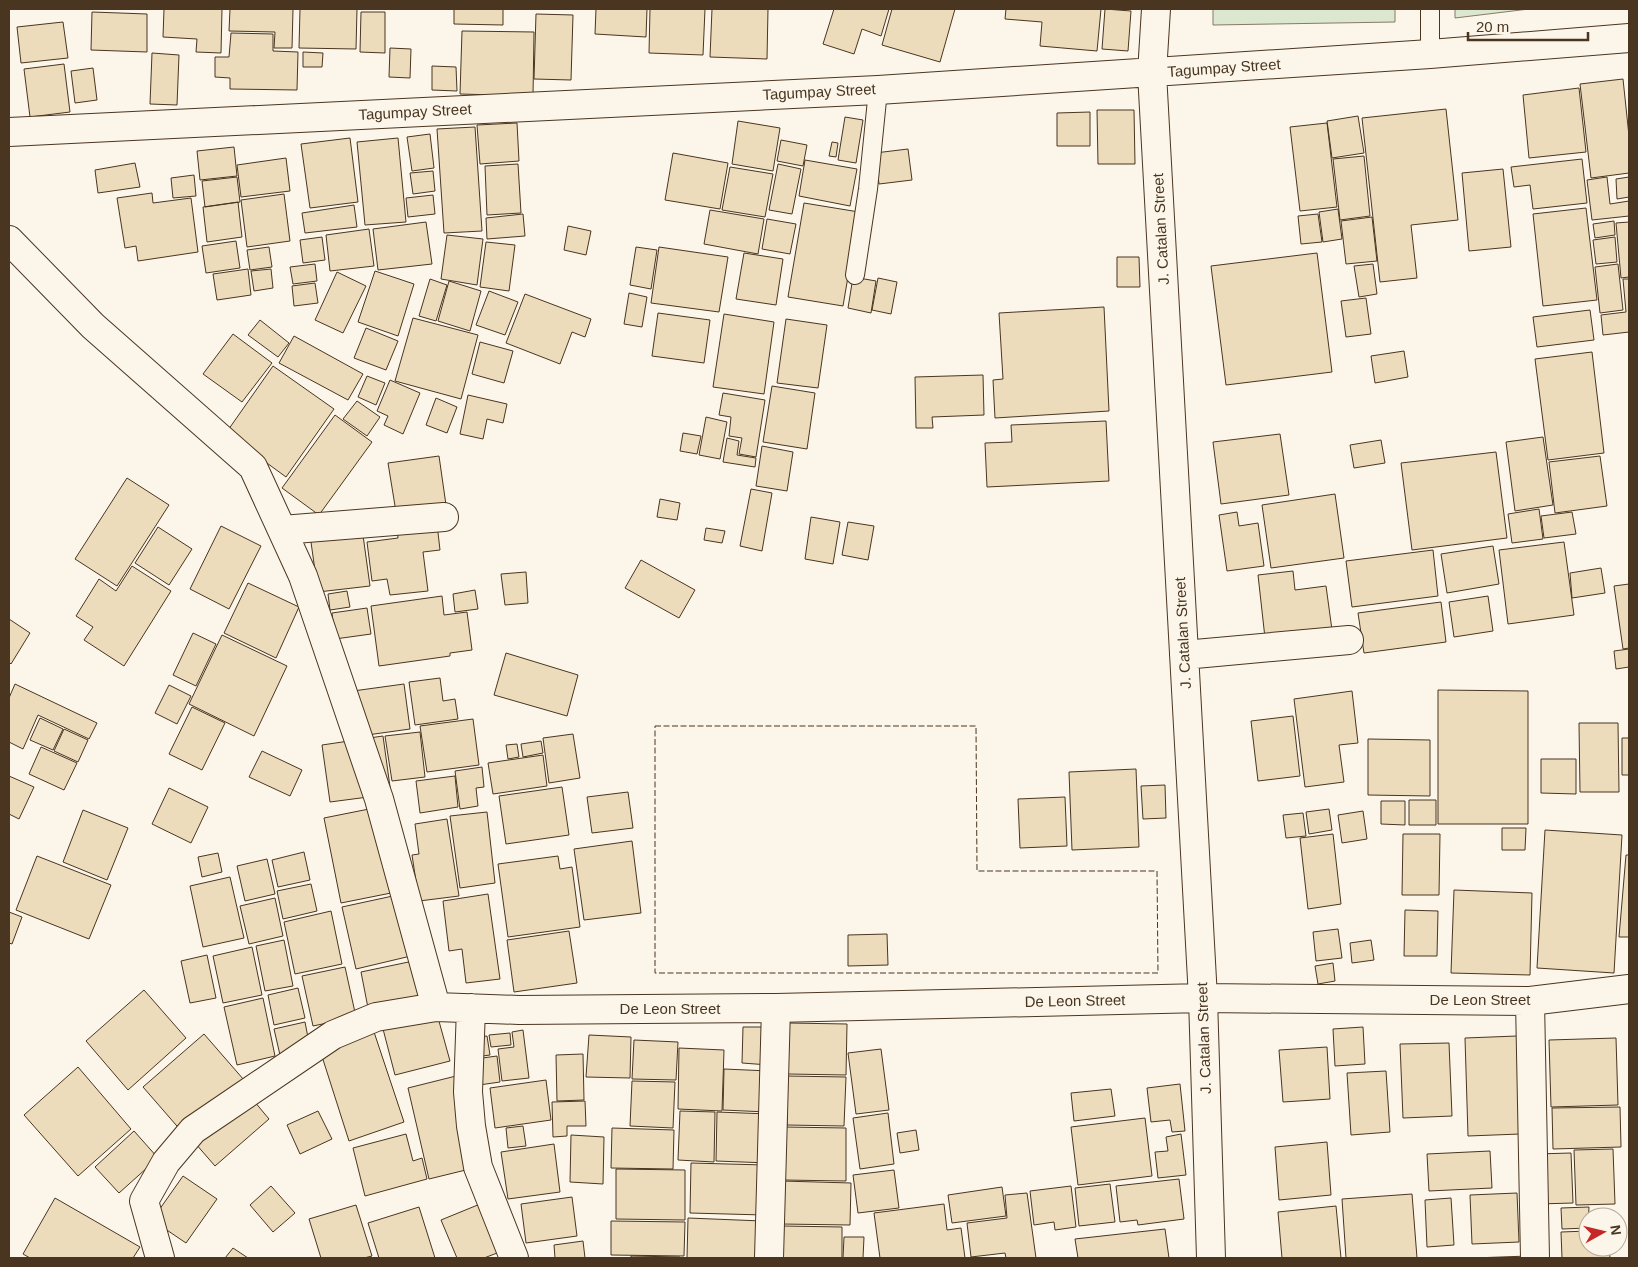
<svg xmlns="http://www.w3.org/2000/svg" width="1638" height="1267" viewBox="0 0 1638 1267" font-family="Helvetica,sans-serif">
	<style>
		.green { fill: #dce7d0; stroke: #887966 }
		.building { fill: #ecdcbc; stroke: #4a3520 }
		.lines { fill: none; stroke-linecap: round; stroke-linejoin: round }
		.lane-casing { stroke: #4a3520; stroke-width: 20 }
		.street-casing { stroke: #4a3520; stroke-width: 30 }
		.lane { stroke: #fbf6e9; stroke-width: 18 }
		.street { stroke: #fbf6e9; stroke-width: 28 }
		.fence { stroke: #4a3520; stroke-width: 1; stroke-dasharray: 6 2.5; stroke-linecap: butt }
		.labels { text-anchor: middle; stroke-width: 4; stroke-linejoin: round; paint-order: stroke }
		.street-label { font-size: 15px; fill: #4a3520; stroke: #fbf6e9 }
	</style>
	<rect width="100%" height="100%" fill="#fbf6e9"/>
	<!-- green -->
	<path class="green" d="M1213,9H1395V22L1213,25Z
		M1455,9H1529L1455,18Z"/>
	<!-- building -->
	<path class="building" d="M164,9H222L221,53L196,52L197,39L163,37Z
		M230,9H293L292,48H274L275,32L229,31Z
		M300,9H357L356,49L299,48Z
		M454,9H503V25L454,24Z
		M596,9H647L646,37L595,34Z
		M650,9H705L703,55L649,53Z
		M712,9H768L767,59L710,57Z
		M834,9H889L881,36L862,29L854,54L823,44Z
		M892,9H955L940,62L882,45Z
		M1006,9H1101L1097,51L1040,46L1042,22L1005,19Z
		M1105,9L1131,11L1128,51L1102,49Z
		M92,12L147,14V52L91,50Z
		M361,12H385V53L360,52Z
		M536,14L573,15L571,80L534,79Z
		M63,22L68,58L21,63L17,27Z
		M462,31L534,32L533,96L460,94Z
		M231,33L273,34V51L298,52L297,90L230,89V78L215,77V57H229Z
		M390,48L411,49L410,78L389,77Z
		M303,52L323,53L322,67H303Z
		M152,53L179,55L177,105L150,104Z
		M64,64L70,112L30,117L24,69Z
		M432,66L456,67L457,91L432,90Z
		M93,68L97,100L75,103L71,71Z
		M1623,79L1629,136V173L1591,178L1580,84Z
		M1579,88L1586,152L1529,158L1523,95Z
		M1446,109L1458,220L1411,225L1417,278L1380,282L1362,118Z
		M1097,110H1134L1135,164H1098Z
		M1090,112V146H1057V113Z
		M1358,116L1364,153L1332,158L1327,121Z
		M845,117L863,120L856,163L838,160Z
		M738,121L780,128L773,171L732,164Z
		M517,123L519,161L480,164L477,125Z
		M1327,123L1337,207L1300,211L1290,127Z
		M475,127L482,231L444,233L437,129Z
		M430,134L434,168L412,171L407,137Z
		M350,138L358,202L310,208L301,144Z
		M398,138L406,222L365,225L357,142Z
		M781,140L807,145L803,166L777,161Z
		M832,142L838,143L836,157L829,156Z
		M234,147L237,176L200,180L197,151Z
		M908,149L912,180L879,184L875,153Z
		M673,153L728,163L720,209L665,200Z
		M1364,156L1370,216L1340,220L1333,159Z
		M286,158L290,191L241,197L237,165Z
		M1582,159L1587,203L1533,209L1530,185L1514,187L1511,167Z
		M805,160L857,169L850,206L799,196Z
		M135,163L140,187L98,193L95,170Z
		M518,164L521,213L487,215L485,166Z
		M778,164L801,169L792,214L769,210Z
		M730,167L773,174L765,217L722,210Z
		M1503,169L1511,247L1469,251L1462,173Z
		M433,171L435,191L413,194L410,173Z
		M194,175L196,196L173,198L171,178Z
		M237,177L240,202L205,207L202,181Z
		M1607,177L1610,204L1629,201V216L1592,220L1587,180Z
		M1629,177V197L1617,199L1616,179Z
		M152,193L153,203L191,198L198,252L138,261L136,246L125,248L117,198Z
		M284,194L290,241L247,247L241,200Z
		M433,195L435,214L408,217L406,198Z
		M238,202L242,237L207,242L203,207Z
		M804,203L859,212L843,306L788,297Z
		M354,205L357,227L305,233L302,213Z
		M1586,208L1597,300L1543,306L1533,214Z
		M1338,209L1342,239L1323,242L1319,212Z
		M710,210L764,219L758,254L704,244Z
		M523,214L525,236L487,239L486,218Z
		M1318,214L1322,242L1301,244L1298,216Z
		M1372,217L1377,261L1346,264L1341,221Z
		M767,219L796,224L790,254L762,249Z
		M1614,221L1615,235L1595,238L1593,224Z
		M426,222L432,264L378,270L373,229Z
		M1629,222V277L1621,278L1616,223Z
		M568,226L591,231L586,255L564,250Z
		M369,229L374,266L330,271L326,235Z
		M447,235L483,239L477,285L441,279Z
		M322,237L325,260L303,263L300,240Z
		M1615,237L1617,262L1596,264L1593,240Z
		M236,241L240,268L206,273L202,246Z
		M486,242L515,245L509,291L480,287Z
		M269,247L272,267L250,270L247,250Z
		M636,247L657,250L651,289L630,285Z
		M659,247L728,257L719,312L651,303Z
		M744,253L783,259L776,305L736,299Z
		M1317,253L1332,372L1226,385L1211,266Z
		M1117,257H1139L1140,287H1117Z
		M315,264L317,281L293,284L290,267Z
		M1373,264L1377,294L1359,297L1354,266Z
		M1618,264L1623,310L1600,313L1595,267Z
		M248,269L251,295L217,300L213,274Z
		M271,269L273,288L254,291L251,271Z
		M375,271L414,284L398,336L358,322Z
		M337,272L366,286L343,333L315,320Z
		M853,277L876,281L871,313L848,308Z
		M878,278L897,282L891,314L872,310Z
		M430,279L447,285L436,321L419,316Z
		M1623,279H1629V332L1603,335L1601,315L1626,312Z
		M449,281L481,291L470,331L438,321Z
		M315,283L318,303L294,306L292,286Z
		M489,291L518,302L505,335L476,325Z
		M629,293L647,297L642,327L624,324Z
		M525,294L591,319L585,337L572,332L560,364L506,343Z
		M1366,298L1371,334L1346,337L1341,301Z
		M1104,307L1109,411L995,418L993,380L1003,379L999,313Z
		M1590,310L1594,340L1537,347L1533,317Z
		M658,313L710,320L704,363L652,356Z
		M724,314L774,322L764,394L713,387Z
		M413,318L478,335L461,399L395,381Z
		M786,319L827,325L818,388L777,383Z
		M260,320L289,343L278,357L248,335Z
		M366,328L398,341L386,370L354,358Z
		M233,334L272,363L242,402L203,374Z
		M294,336L363,374L348,400L279,363Z
		M480,342L513,351L504,383L472,374Z
		M1404,351L1408,377L1375,383L1371,356Z
		M1592,352L1604,453L1548,460L1535,359Z
		M273,366L334,409L286,477L226,433Z
		M983,375L984,415L932,417L933,428H916L915,377Z
		M367,376L385,383L376,405L358,397Z
		M390,380L420,393L403,434L384,425L388,416L377,411Z
		M772,386L815,393L807,449L763,442Z
		M723,393L765,400L756,457L739,454L742,438L729,436L731,417L719,415Z
		M468,395L507,404L503,423L487,419L483,439L460,434Z
		M436,398L457,407L447,433L426,425Z
		M357,401L380,417L367,436L343,419Z
		M335,415L372,442L319,515L282,488Z
		M706,417L727,422L720,459L699,455Z
		M1106,421L1109,481L987,487L985,443L1012,442L1011,425Z
		M683,433L701,436L697,454L680,451Z
		M1280,434L1289,495L1221,504L1213,442Z
		M1543,437L1553,505L1515,511L1506,442Z
		M727,438L739,441L737,455L756,458L755,467L723,462Z
		M1381,440L1385,463L1354,468L1350,445Z
		M762,446L793,452L787,491L756,486Z
		M1496,452L1507,538L1412,550L1401,463Z
		M439,456L446,505L396,512L388,463Z
		M1600,456L1607,506L1555,513L1549,462Z
		M127,478L169,505L117,586L75,559Z
		M751,489L772,493L762,551L740,546Z
		M1335,494L1344,558L1271,568L1262,505Z
		M660,499L680,503L677,520L657,517Z
		M1539,509L1543,539L1512,543L1508,514Z
		M1237,512L1239,526L1258,523L1264,566L1227,571L1219,515Z
		M1572,512L1576,534L1544,538L1541,516Z
		M811,517L840,522L833,564L805,559Z
		M848,522L874,526L868,560L842,555Z
		M437,524L440,550L423,552L428,591L390,595L387,579L372,581L367,542L398,538L397,529Z
		M221,526L261,546L229,609L190,589Z
		M158,527L192,549L169,585L135,563Z
		M362,528L370,586L318,592L310,535Z
		M706,528L725,531L722,543L704,540Z
		M1564,542L1574,615L1508,624L1499,550Z
		M1493,546L1499,584L1447,593L1441,554Z
		M1433,550L1438,596L1352,607L1346,561Z
		M641,560L695,590L679,618L625,588Z
		M132,566L171,591L124,666L84,640L93,627L76,616L99,579L116,591Z
		M1601,568L1605,593L1572,598L1570,573Z
		M1293,571L1295,590L1326,586L1332,630L1265,638L1258,575Z
		M526,572L528,603L505,605L501,574Z
		M248,583L299,607L276,658L224,633Z
		M1629,584V648L1623,649L1614,586Z
		M475,590L478,609L455,612L453,594Z
		M347,591L350,607L330,610L328,594Z
		M442,596L444,615L467,612L472,650L450,653V656L379,666L371,606Z
		M1488,596L1493,631L1454,637L1449,602Z
		M1441,602L1446,642L1364,653L1358,613Z
		M367,608L371,634L335,639L332,613Z
		M9,619L30,633L11,664L9,662Z
		M193,633L216,644L196,686L173,675Z
		M222,635L287,666L254,736L189,704Z
		M1629,649V667L1616,669L1614,651Z
		M506,653L578,675L567,716L494,695Z
		M440,678L443,701L455,699L458,719L415,725L409,682Z
		M15,684L97,723L89,739L38,715L23,749L9,742V698Z
		M404,684L410,729L360,736L353,691Z
		M169,685L191,696L177,724L155,713Z
		M1438,690L1528,691V824H1438Z
		M1352,691L1358,743L1339,745L1344,782L1305,787L1294,699Z
		M192,707L225,723L202,770L169,754Z
		M1293,716L1300,776L1258,781L1251,721Z
		M40,718L63,729L53,750L30,740Z
		M473,719L479,765L427,772L420,726Z
		M1579,723H1618L1619,792H1580Z
		M64,729L88,740L78,762L54,751Z
		M420,732L425,777L392,781L385,736Z
		M573,734L580,778L549,783L543,738Z
		M383,736L391,794L330,802L322,745Z
		M1622,738H1629V775H1622Z
		M1368,739L1430,740V796L1368,795Z
		M541,741L543,753L523,757L521,744Z
		M517,744L519,757L508,759L506,745Z
		M41,747L77,763L64,790L29,774Z
		M262,751L302,770L290,796L249,777Z
		M543,755L547,786L493,794L488,763Z
		M1541,759H1576V794L1541,793Z
		M482,767L484,787L476,788L478,806L460,809L455,771Z
		M1136,769L1139,847L1072,850L1069,772Z
		M9,776L34,787L19,819L9,814Z
		M455,776L458,807L420,813L416,781Z
		M1165,785L1166,818L1143,819L1141,786Z
		M562,787L569,835L506,844L499,796Z
		M169,788L208,807L191,843L152,824Z
		M628,792L633,828L592,833L587,797Z
		M1065,797L1067,846L1020,848L1018,799Z
		M1409,800H1436V825H1409Z
		M1381,801H1405V825L1381,824Z
		M379,807L396,892L341,903L324,818Z
		M1329,809L1332,830L1309,834L1306,812Z
		M83,810L128,828L107,880L63,862Z
		M1363,811L1367,839L1342,843L1338,815Z
		M487,812L495,883L460,888L450,816Z
		M1303,813L1306,836L1286,838L1283,815Z
		M447,819L459,896L419,901L412,855L419,854L415,824Z
		M1502,828H1526L1525,850H1502Z
		M1545,830L1622,835L1614,973L1537,968Z
		M1333,834L1341,904L1308,909L1300,838Z
		M1403,834H1440L1439,895H1402Z
		M632,841L641,913L584,920L574,849Z
		M304,852L310,880L278,887L272,860Z
		M218,853L222,872L202,877L198,857Z
		M1626,855H1629V937H1619Z
		M37,856L111,885L89,939L16,910Z
		M558,856L560,869L572,867L580,927L508,937L498,864Z
		M267,859L275,894L245,901L237,866Z
		M230,877L244,938L203,947L190,886Z
		M311,884L317,911L283,919L277,891Z
		M1454,890L1532,893L1530,975L1451,973Z
		M402,894L415,955L356,969L342,907Z
		M488,894L500,979L466,983L462,949L449,951L443,901Z
		M275,898L283,936L249,944L240,906Z
		M1405,910L1438,911L1437,956H1404Z
		M331,911L342,964L295,974L284,922Z
		M9,912L22,917L12,944L9,943Z
		M1338,929L1342,958L1316,961L1313,932Z
		M569,931L577,983L514,992L507,940Z
		M887,934L888,965L848,966V935Z
		M284,940L293,986L265,991L256,946Z
		M1371,940L1374,960L1352,963L1350,943Z
		M252,947L262,995L223,1003L213,956Z
		M207,955L216,998L190,1003L181,961Z
		M418,960L427,1000L369,1013L361,972Z
		M1333,963L1335,981L1318,984L1315,966Z
		M345,967L356,1017L313,1026L302,976Z
		M298,988L305,1018L274,1025L268,995Z
		M144,990L186,1038L128,1090L86,1041Z
		M263,998L275,1056L237,1065L224,1007Z
		M437,1014L450,1061L395,1075L383,1029Z
		M305,1022L310,1048L280,1055L274,1029Z
		M789,1023L847,1024L846,1075L788,1074Z
		M743,1027H770L769,1065L742,1063Z
		M1363,1027L1365,1064L1335,1066L1333,1029Z
		M373,1029L404,1122L349,1141L319,1047Z
		M523,1030L529,1078L502,1081L498,1049L514,1047L512,1032Z
		M510,1033L511,1045L491,1047L489,1035Z
		M204,1034L244,1080L183,1133L143,1087Z
		M589,1035L631,1037L630,1078L586,1077Z
		M487,1036L490,1055L475,1057L472,1038Z
		M1517,1036L1520,1134L1468,1136L1465,1038Z
		M1616,1038L1618,1105L1551,1107L1549,1040Z
		M634,1040L678,1042L676,1080L632,1079Z
		M1449,1043L1452,1116L1403,1118L1400,1044Z
		M1327,1047L1330,1099L1283,1102L1279,1050Z
		M679,1048L724,1050L722,1111L678,1109Z
		M881,1049L889,1110L856,1114L848,1053Z
		M583,1054L584,1100L557,1101L556,1055Z
		M497,1056L500,1082L479,1085L475,1059Z
		M78,1067L131,1129L78,1176L24,1115Z
		M724,1069L769,1071L767,1112L723,1110Z
		M1386,1071L1390,1132L1351,1135L1347,1073Z
		M456,1076L478,1167L429,1179L408,1088Z
		M787,1076L846,1077L844,1126L787,1125Z
		M546,1080L551,1120L495,1128L490,1088Z
		M632,1081L675,1082L673,1128L630,1126Z
		M1180,1084L1185,1131L1172,1132L1170,1120L1151,1122L1147,1088Z
		M1111,1089L1115,1116L1074,1121L1071,1093Z
		M249,1095L269,1119L215,1166L195,1143Z
		M585,1101L586,1126H567V1136L553,1137L552,1102Z
		M1620,1107L1621,1147L1553,1149L1552,1108Z
		M318,1111L332,1139L300,1154L287,1125Z
		M680,1111L715,1112L714,1162L678,1160Z
		M717,1112L769,1114L768,1163L716,1161Z
		M888,1113L894,1164L860,1169L853,1118Z
		M1145,1118L1152,1176L1078,1185L1071,1127Z
		M523,1126L526,1146L508,1148L506,1128Z
		M785,1127L846,1128V1181L784,1180Z
		M612,1128L674,1130L673,1169L611,1168Z
		M916,1130L919,1150L900,1153L897,1133Z
		M134,1131L158,1158L119,1193L95,1167Z
		M406,1134L413,1161L422,1158L427,1179L365,1196L353,1148Z
		M1181,1134L1186,1175L1158,1178L1155,1152L1168,1151L1166,1137Z
		M571,1135L604,1137L603,1184L570,1182Z
		M1327,1142L1331,1195L1279,1200L1275,1147Z
		M554,1144L560,1192L508,1199L501,1152Z
		M1613,1149L1615,1204L1576,1205L1574,1150Z
		M1490,1151L1492,1188L1429,1191L1427,1154Z
		M1571,1153L1573,1203L1538,1204L1536,1154Z
		M691,1163L765,1165L764,1215L690,1213Z
		M616,1169L685,1170V1220L616,1219Z
		M894,1170L899,1208L858,1213L853,1175Z
		M183,1176L217,1199L186,1243L152,1220Z
		M1179,1179L1184,1219L1138,1225L1137,1220L1120,1222L1116,1186Z
		M782,1181L851,1183L850,1225L781,1224Z
		M1110,1184L1115,1222L1079,1226L1075,1188Z
		M271,1186L295,1213L273,1232L250,1205Z
		M1071,1186L1076,1227L1055,1230L1054,1222L1034,1225L1030,1191Z
		M1002,1187L1006,1216L952,1223L948,1195Z
		M1027,1193L1036,1258H1006L1005,1253L971,1257L967,1223L1007,1218L1005,1195Z
		M1517,1193L1519,1242L1472,1244L1470,1195Z
		M1412,1194L1417,1258H1346L1342,1199Z
		M572,1197L577,1236L526,1243L521,1204Z
		M55,1198L140,1247L133,1258H30L23,1254Z
		M1451,1198L1454,1245L1427,1247L1425,1200Z
		M485,1202L505,1250L484,1258H457L441,1220Z
		M944,1204L947,1230L961,1228L965,1258H880L874,1213Z
		M356,1205L372,1256L364,1258H321L309,1219Z
		M1336,1206L1341,1258H1282L1278,1212Z
		M419,1207L435,1258H379L368,1223Z
		M1589,1207L1588,1228L1562,1229L1561,1208Z
		M688,1218L762,1221L761,1258H687Z
		M611,1221L685,1222L684,1256L611,1255Z
		M783,1226L842,1227V1258H783Z
		M1165,1229L1169,1258H1078L1075,1239Z
		M1588,1231V1247H1609L1610,1258H1562L1561,1232Z
		M844,1237H864L863,1258H843Z
		M583,1241L585,1258H555L554,1245Z
		M233,1248L248,1258H225Z
		M631,1256L680,1257V1258H631Z
		M1529,1256V1258H1473Z"/>
	<g class="lines">
		<defs>
			<path id="lane" d="M1430,9V54
				M855,275L868,189L878,90"/>
			<path id="street" d="M1156,9L1152,73L1203,998L1211,1258
				M9,132L878,90L1430,54L1629,38
				M9,240L93,326L253,467L303,576L379,799L436,1007L519,1010L776,1008L1203,998L1530,1001L1629,989
				M282,530L444,517
				M1184,655L1349,640
				M1530,1001L1535,1258
				M471,1008L468,1092L471,1126L478,1167L514,1258
				M160,1258L144,1201L166,1162L193,1130L333,1035L376,1017L436,1007
				M769,1258L776,1008"/>
		</defs>
		<!-- lane casing -->
		<use href="#lane" class="lane-casing"/>
		<!-- street casing -->
		<use href="#street" class="street-casing"/>
		<!-- lane -->
		<use href="#lane" class="lane"/>
		<!-- street -->
		<use href="#street" class="street"/>
		<!-- fence -->
		<path class="fence" d="M655,726H976L977,871H1157L1158,973H655Z"/>
	</g>
	<g class="labels">
		<!-- street labels -->
		<g class="street-label">
			<text transform="translate(1224 68) rotate(-4)" y="5">Tagumpay Street</text>
			<text transform="translate(819 92) rotate(-3)" y="5">Tagumpay Street</text>
			<text transform="translate(415 112) rotate(-3)" y="5">Tagumpay Street</text>
			<text transform="translate(1161 229) rotate(-93)" y="5">J. Catalan Street</text>
			<text transform="translate(1183 633) rotate(-93)" y="5">J. Catalan Street</text>
			<text x="1480" y="1005">De Leon Street</text>
			<text transform="translate(1075 1001) rotate(-1)" y="5">De Leon Street</text>
			<text x="670" y="1014">De Leon Street</text>
			<text transform="translate(1204 1038) rotate(-92)" y="5">J. Catalan Street</text>
		</g>
	</g>
	<!-- border -->
	<rect width="1638" height="1267" fill="none" stroke="#4a3520" stroke-width="20"/>
	<!-- north arrow -->
	<g transform="translate(1603 1232) rotate(82)"><circle r="24" fill="#fbf6e9" stroke="#b4a999"/>
	<path d="M0-4L9 19L0 12L-9 19Z" fill="#c62828"/>
	<text y="-8" font-size="14" font-weight="bold" text-anchor="middle" fill="#4a3520">N</text>
	</g>
	<!-- scale -->
	<path d="M1468 32v8h120v-8" fill="none" stroke="#4a3520" stroke-width="2.5"/>
	<text x="1476" y="32" font-size="15" fill="#4a3520" stroke="#fbf6e9" stroke-width="4" paint-order="stroke">20 m</text>
</svg>
